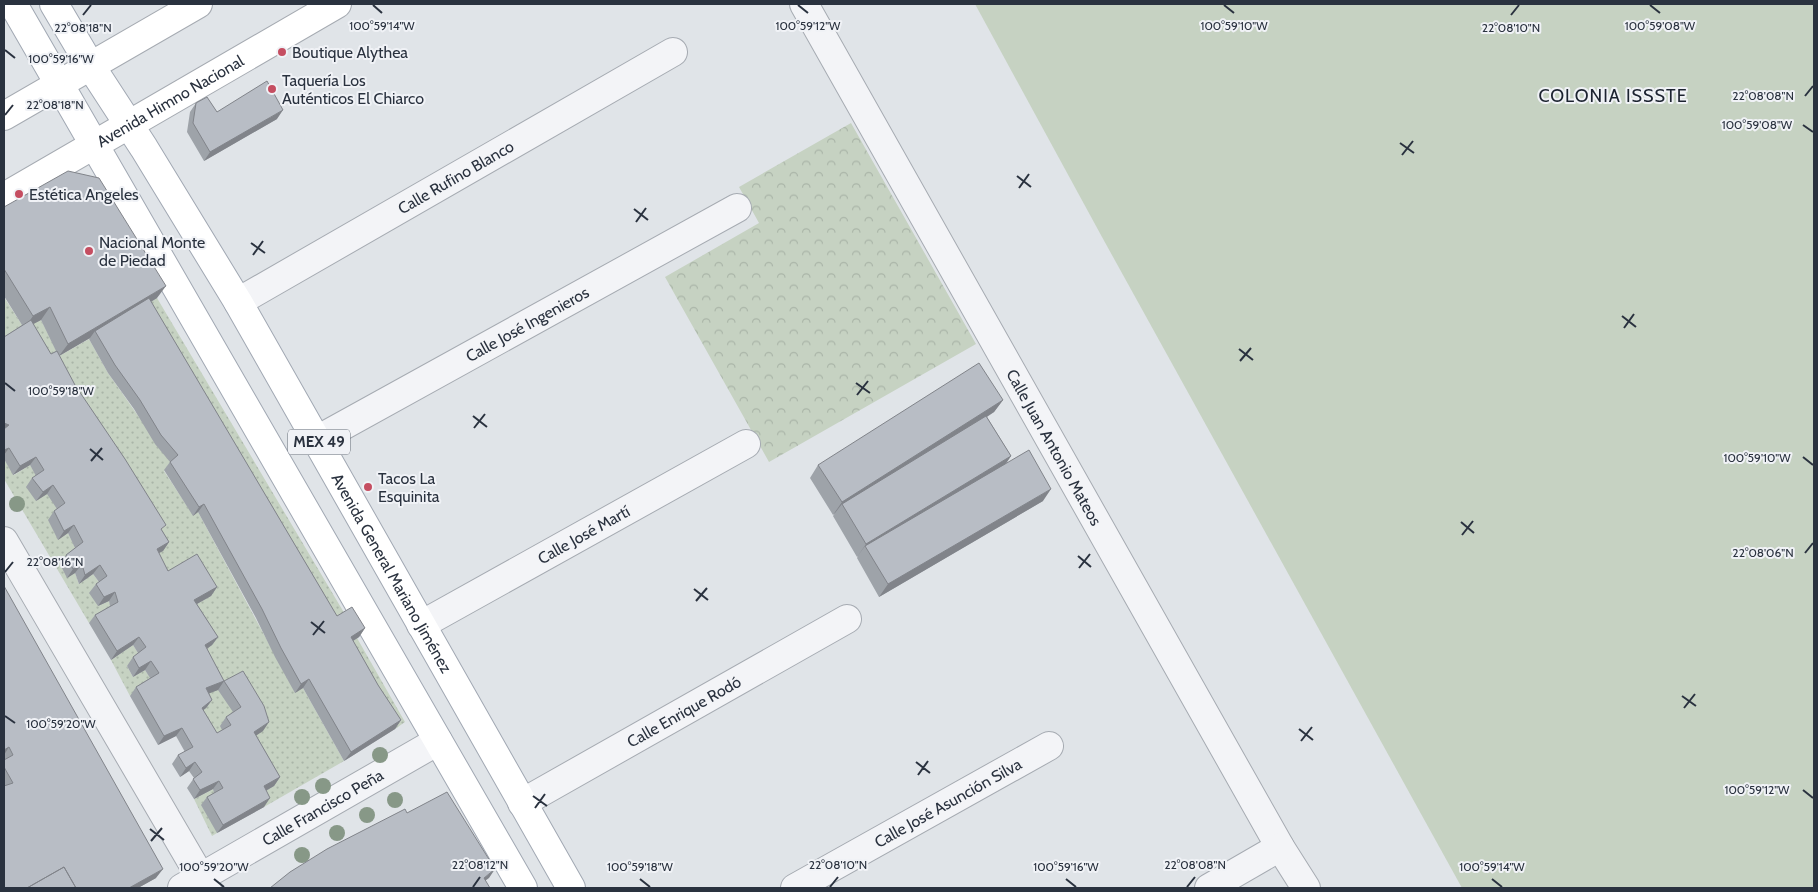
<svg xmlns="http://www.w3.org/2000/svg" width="1818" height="892" viewBox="0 0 1818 892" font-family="Cabin,sans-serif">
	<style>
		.grass { fill: #c6d2c2 }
		.forest { fill: url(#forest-crowns) }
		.garden { fill: url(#garden-dots) }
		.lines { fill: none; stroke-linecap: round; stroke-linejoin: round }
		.minor-casing { stroke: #a6abb2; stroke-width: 30 }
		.secondary-casing { stroke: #a6abb2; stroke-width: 30 }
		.primary-casing { stroke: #a1a8b3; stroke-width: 30 }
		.minor { stroke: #f3f4f7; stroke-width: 28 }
		.secondary { stroke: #fff; stroke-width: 28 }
		.primary { stroke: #fff; stroke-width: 28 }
		.tree { fill: #879887 }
		.wall { fill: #9ea3a9; fill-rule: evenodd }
		.shaded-wall { fill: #81848a }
		.building { fill: #b8bdc5; stroke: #81848a; fill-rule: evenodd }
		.ticks { fill: none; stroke: #2a323f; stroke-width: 2 }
		.poi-dot { fill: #c54e61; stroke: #f0f2f6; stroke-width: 2 }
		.labels { text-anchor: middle; stroke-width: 4; stroke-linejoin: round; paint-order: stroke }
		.shield { fill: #f0f2f6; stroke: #656c76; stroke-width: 1 }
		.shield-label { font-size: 15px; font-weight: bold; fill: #2a323f }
		.poi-label { font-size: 16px; fill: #2a323f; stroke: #f0f2f6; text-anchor: start }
		.street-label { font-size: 16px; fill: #2a323f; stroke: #f0f2f6 }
		.neighbourhood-label { font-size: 18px; letter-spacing: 1px; fill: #1c2330; stroke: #f0f2f6 }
		.ticks-label { font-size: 12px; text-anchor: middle; fill: #2a323f; stroke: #f0f2f6; stroke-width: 4; stroke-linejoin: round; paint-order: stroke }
	</style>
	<defs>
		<pattern id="forest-crowns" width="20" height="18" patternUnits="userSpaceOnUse" patternTransform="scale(1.25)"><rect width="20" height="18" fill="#c6d2c2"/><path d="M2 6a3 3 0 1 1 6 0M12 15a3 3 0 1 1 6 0" fill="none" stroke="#aab5a8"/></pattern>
		<pattern id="garden-dots" width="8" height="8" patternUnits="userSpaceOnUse" patternTransform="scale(1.25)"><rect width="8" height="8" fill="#c6d2c2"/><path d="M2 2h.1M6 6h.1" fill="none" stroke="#aab5a8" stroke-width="1.8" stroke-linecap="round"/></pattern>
	</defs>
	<rect width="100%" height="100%" fill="#e0e4e8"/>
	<!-- grass -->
	<path class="grass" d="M975,4H1814V888H1462L1102,237Z"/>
	<!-- forest -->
	<path class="forest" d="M851,123L976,344L769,462L665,277L759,223L739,187Z"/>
	<!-- garden -->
	<path class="garden" d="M4,297L24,328L41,320L59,356L89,339L108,373L172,464L164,471L193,515L198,512L295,692L303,688L344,761L264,807L258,795L274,786L234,715L224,734L210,742L196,716L188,609L211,596L162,580L4,342Z
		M157,298L346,616L331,625L143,307Z
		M4,459L14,475L30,465L59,511L58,539L68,533L77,551L67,577L75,573L79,584L93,574L101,585L98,606L109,601L112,610L89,623L4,479Z
		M357,638L405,722L395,729L345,646Z
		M133,645L140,656L127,666L133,677L145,670L153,682L130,696L111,660Z
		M213,789L217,797V833L212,836L194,799Z"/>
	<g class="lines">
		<defs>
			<g id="minor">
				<path id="s1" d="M804,4L1280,847L1306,888"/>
				<path id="s2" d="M238,302L673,52"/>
				<path id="s3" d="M317,440L737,208"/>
				<path d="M4,541L207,888"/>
				<path id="s4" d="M421,625L746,444"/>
				<path id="s5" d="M522,803L847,619"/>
				<path id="s6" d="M182,888L438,741"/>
				<path id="s7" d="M795,888L1049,746"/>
				<path d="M1209,888L1280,847"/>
			</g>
			<g id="secondary">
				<path d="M4,116L198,4"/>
				<path id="s8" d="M4,197L337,4"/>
			</g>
			<g id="primary">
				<path d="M13,4L523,888"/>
				<path id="s9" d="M54,4L90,65L144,148L238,302L571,888"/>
			</g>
		</defs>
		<!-- minor casing -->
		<use href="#minor" class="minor-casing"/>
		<!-- secondary casing -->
		<use href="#secondary" class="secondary-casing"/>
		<!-- primary casing -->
		<use href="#primary" class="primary-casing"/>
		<!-- minor -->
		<use href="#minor" class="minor"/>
		<!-- secondary -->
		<use href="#secondary" class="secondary"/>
		<!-- primary -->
		<use href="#primary" class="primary"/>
	</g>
	<!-- trees -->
	<g class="tree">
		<circle cx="17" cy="504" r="8"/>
		<circle cx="380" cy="755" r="8"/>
		<circle cx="323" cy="786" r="8"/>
		<circle cx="302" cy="797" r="8"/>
		<circle cx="395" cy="800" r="8"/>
		<circle cx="367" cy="815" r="8"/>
		<circle cx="337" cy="833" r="8"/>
		<circle cx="302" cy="855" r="8"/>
	</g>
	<!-- wall -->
	<path class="wall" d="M196,103L217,112L277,119L204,161L187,132L190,112Z
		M4,207L157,298L151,302L337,616L365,628L359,637L353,641L378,685L401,720L395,729L344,761L303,688L295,693L275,657L256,618L198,512L193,516L164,470L170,462L155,444L134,409L108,373L89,339L90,338L59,356L75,385L169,542L163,551L159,553L168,571L217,587L211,596L197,604L218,637L212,645L207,649L224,681L263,731L256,735L280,777L274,786L266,791L264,807L217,833L201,805L207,797L214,793L213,789L194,799L187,788L194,778L189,771L180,777L172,764L178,755L185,752L176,736L158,745L130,696L136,687L150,678L145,670L133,677L127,666L133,657L138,653L133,645L111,660L89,623L95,615L110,606L109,601L98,606L89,593L96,584L99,582L93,574L79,584L75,573L67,578L60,564L66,555L75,548L68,533L58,540L48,520L54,511L57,509L47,494L36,501L26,487L32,478L36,476L30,465L13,475L4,459V337L22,325L4,296ZM41,320L56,351L51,354L33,324ZM218,690L233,712L226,717L220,726L222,730L217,733L203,710L206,708L212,700L209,693Z
		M1003,400L994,412L987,417L1011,456L1005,465L1043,501L879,597L857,558L858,556L857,557L833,516L835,513L833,515L810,478L818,465Z
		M4,586L156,878L138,888H4V760H5L4,757Z"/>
	<!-- shaded-wall -->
	<path class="shaded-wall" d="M283,110L277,119L204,161L210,152Z
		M166,286L157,298L97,334L95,331L90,338L59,356L68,344Z
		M50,307L41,320L24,329L33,316Z
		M1003,400L994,412L844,507L842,504L835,513L833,515L842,502Z
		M4,423L9,425L4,433Z
		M9,448L4,455V450Z
		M1011,456L1002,469L865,546L857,557L866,544Z
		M36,457L30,465L13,475L20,466Z
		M53,485L47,494L36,501L43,492Z
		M1051,489L1043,501L879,597L888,584Z
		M204,504L198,512L193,516L199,507Z
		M74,525L68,533L58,540L64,531Z
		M169,542L163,551L151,557L157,549Z
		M82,564L75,573L67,578L73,569Z
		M100,565L93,574L79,584L85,575Z
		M217,587L211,596L188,609L194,600Z
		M115,592L109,601L98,606L104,597Z
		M365,628L359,637L345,646L351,637Z
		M139,637L133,645L111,660L117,651Z
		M218,637L212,645L199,654L205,645Z
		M151,661L145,670L133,677L139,668Z
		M309,679L303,688L295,693L301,684Z
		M224,681L218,690L200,697L206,688Z
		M212,700L206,708L196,716L202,708Z
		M401,720L395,729L344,761L351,752Z
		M269,722L263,731L248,741L254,732Z
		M182,728L176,736L158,745L164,736Z
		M9,747L4,755V750Z
		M195,762L189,771L180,777L186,768Z
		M280,777L274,786L258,795L264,786Z
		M219,781L213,789L194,799L200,790Z
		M270,798L264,807L217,833L223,825Z
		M163,869L156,878L138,888H129Z
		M495,869L489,878L478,886L484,878Z"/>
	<!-- building -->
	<path class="building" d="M267,81L283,110L210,152L193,123L196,103L207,97L217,112Z
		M68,171L99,178L166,286L68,344L50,307L33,316L4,269V207Z
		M149,298L337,616L352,607L365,628L351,637L378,685L401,720L351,752L309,679L301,684L281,648L262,609L204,504L199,507L170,462L178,455L161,435L140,400L115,365L95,331Z
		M31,320L51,354L57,351L75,385L125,459L166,525L161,529L169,542L157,549L168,571L197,554L217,587L194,600L218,637L205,645L224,681L243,671L264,706L269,722L254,732L280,777L264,786L270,798L223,825L207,797L223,788L219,781L200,790L193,779L202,772L195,762L186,768L178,755L193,747L182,728L164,736L136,687L159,673L151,661L139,668L133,657L146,647L139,637L117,651L95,615L118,602L115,592L104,597L96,584L107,576L100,565L85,575L82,564L73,569L66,555L83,542L74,525L64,531L54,511L65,503L53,485L43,492L32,478L44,470L36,457L20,466L9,448L4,450V429L9,425L4,423V337ZM224,681L241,707L226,717L231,725L217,733L202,708L212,700L206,688Z
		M979,363L1003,400L842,502L818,465Z
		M986,416L1011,456L866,544L842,504Z
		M1029,450L1051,489L888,584L865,546Z
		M4,586L163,869L129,888H76L64,867L27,888H4V785V786L13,783L4,767V760L13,755L9,747L4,750Z
		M447,792L495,869L484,878L490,888H270L290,872L327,849L405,809L407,813Z
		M64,867L76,888H27Z"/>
	<!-- ticks -->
	<path class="ticks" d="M373,5L382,13M798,5L808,13M1224,5L1234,13M1650,5L1660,13M83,15L91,5M1511,15L1519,5M5,50L15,58M1805,96L1813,86M5,115L13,105M1803,125L1813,132M1400,143L1414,153M1402,155L1413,141M1017,176L1031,187M1019,188L1029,174M634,209L648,220M636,222L646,208M251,243L265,253M253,255L263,241M1622,316L1636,327M1624,328L1634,314M1239,349L1253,360M1240,361L1251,348M5,383L15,391M856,383L870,393M857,395L868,381M473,416L487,427M474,428L485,414M90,449L103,460M1803,457L1813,465M91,461L102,448M1461,522L1474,533M1462,535L1473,521M1805,553L1813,543M1078,556L1091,567M1079,568L1090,554M5,572L13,562M694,589L708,600M696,601L707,588M311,622L325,633M313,635L324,621M1682,696L1696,706M1684,708L1695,694M5,716L15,723M1299,729L1313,740M1301,741L1312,727M916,762L930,773M918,775L928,761M1803,790L1813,798M533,796L547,806M535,808L545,794M150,829L164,840M151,841L162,828M214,879L224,887M640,879L650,887M1066,879L1076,887M1492,879L1502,887M473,887L480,877M830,887L838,877M1187,887L1195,877"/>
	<!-- markers -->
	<g class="poi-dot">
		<circle cx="282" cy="52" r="5"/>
		<circle cx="272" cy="89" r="5"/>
		<circle cx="19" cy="194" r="5"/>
		<circle cx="89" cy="251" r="5"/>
		<circle cx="368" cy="487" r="5"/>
	</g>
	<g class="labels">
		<!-- shield labels -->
		<rect class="shield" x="288" y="429.5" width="62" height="25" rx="4"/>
		<g class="shield-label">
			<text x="319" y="447">MEX 49</text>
		</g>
		<!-- poi labels -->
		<g class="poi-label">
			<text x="292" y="58">Boutique Alythea</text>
			<text x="282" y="86">Taquería Los<tspan x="282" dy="18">Auténticos El Chiarco</tspan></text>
			<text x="29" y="200">Estética Angeles</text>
			<text x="99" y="248">Nacional Monte<tspan x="99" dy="18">de Piedad</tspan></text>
			<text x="378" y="484">Tacos La<tspan x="378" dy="18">Esquinita</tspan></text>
		</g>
		<!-- street labels -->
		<g class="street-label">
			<text dy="6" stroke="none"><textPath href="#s8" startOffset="192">Avenida Himno Nacional</textPath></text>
			<text dy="6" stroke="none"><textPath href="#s2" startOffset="251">Calle Rufino Blanco</textPath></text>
			<text dy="6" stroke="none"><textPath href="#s3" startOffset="240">Calle José Ingenieros</textPath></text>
			<text dy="6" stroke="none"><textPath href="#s1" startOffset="509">Calle Juan Antonio Mateos</textPath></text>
			<text dy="6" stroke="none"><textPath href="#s4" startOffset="186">Calle José Martí</textPath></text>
			<text dy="6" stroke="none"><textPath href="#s9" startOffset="662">Avenida General Mariano Jiménez</textPath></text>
			<text dy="6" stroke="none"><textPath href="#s5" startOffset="186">Calle Enrique Rodó</textPath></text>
			<text dy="6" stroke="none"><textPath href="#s7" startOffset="175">Calle José Asunción Silva</textPath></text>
			<text dy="6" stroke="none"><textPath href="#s6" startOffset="162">Calle Francisco Peña</textPath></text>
		</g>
		<!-- neighbourhood labels -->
		<g class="neighbourhood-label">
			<text x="1613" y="102">COLONIA ISSSTE</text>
		</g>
	</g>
	<g class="ticks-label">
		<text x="382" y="30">100°59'14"W</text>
		<text x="808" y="30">100°59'12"W</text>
		<text x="1234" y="30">100°59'10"W</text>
		<text x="1660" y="30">100°59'08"W</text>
		<text x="83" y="32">22°08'18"N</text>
		<text x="1511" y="32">22°08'10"N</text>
		<text x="61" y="63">100°59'16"W</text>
		<text x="1763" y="100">22°08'08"N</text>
		<text x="55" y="109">22°08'18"N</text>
		<text x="1757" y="129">100°59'08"W</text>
		<text x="61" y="395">100°59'18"W</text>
		<text x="1757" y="462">100°59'10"W</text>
		<text x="1763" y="557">22°08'06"N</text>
		<text x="55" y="566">22°08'16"N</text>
		<text x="61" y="728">100°59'20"W</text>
		<text x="1757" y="794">100°59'12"W</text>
		<text x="480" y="869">22°08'12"N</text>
		<text x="838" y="869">22°08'10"N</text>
		<text x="1195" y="869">22°08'08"N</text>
		<text x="214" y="871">100°59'20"W</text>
		<text x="640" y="871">100°59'18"W</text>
		<text x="1066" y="871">100°59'16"W</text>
		<text x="1492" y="871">100°59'14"W</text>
	</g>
	<!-- border -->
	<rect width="1818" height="892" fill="none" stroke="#2a323f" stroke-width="10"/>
</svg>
